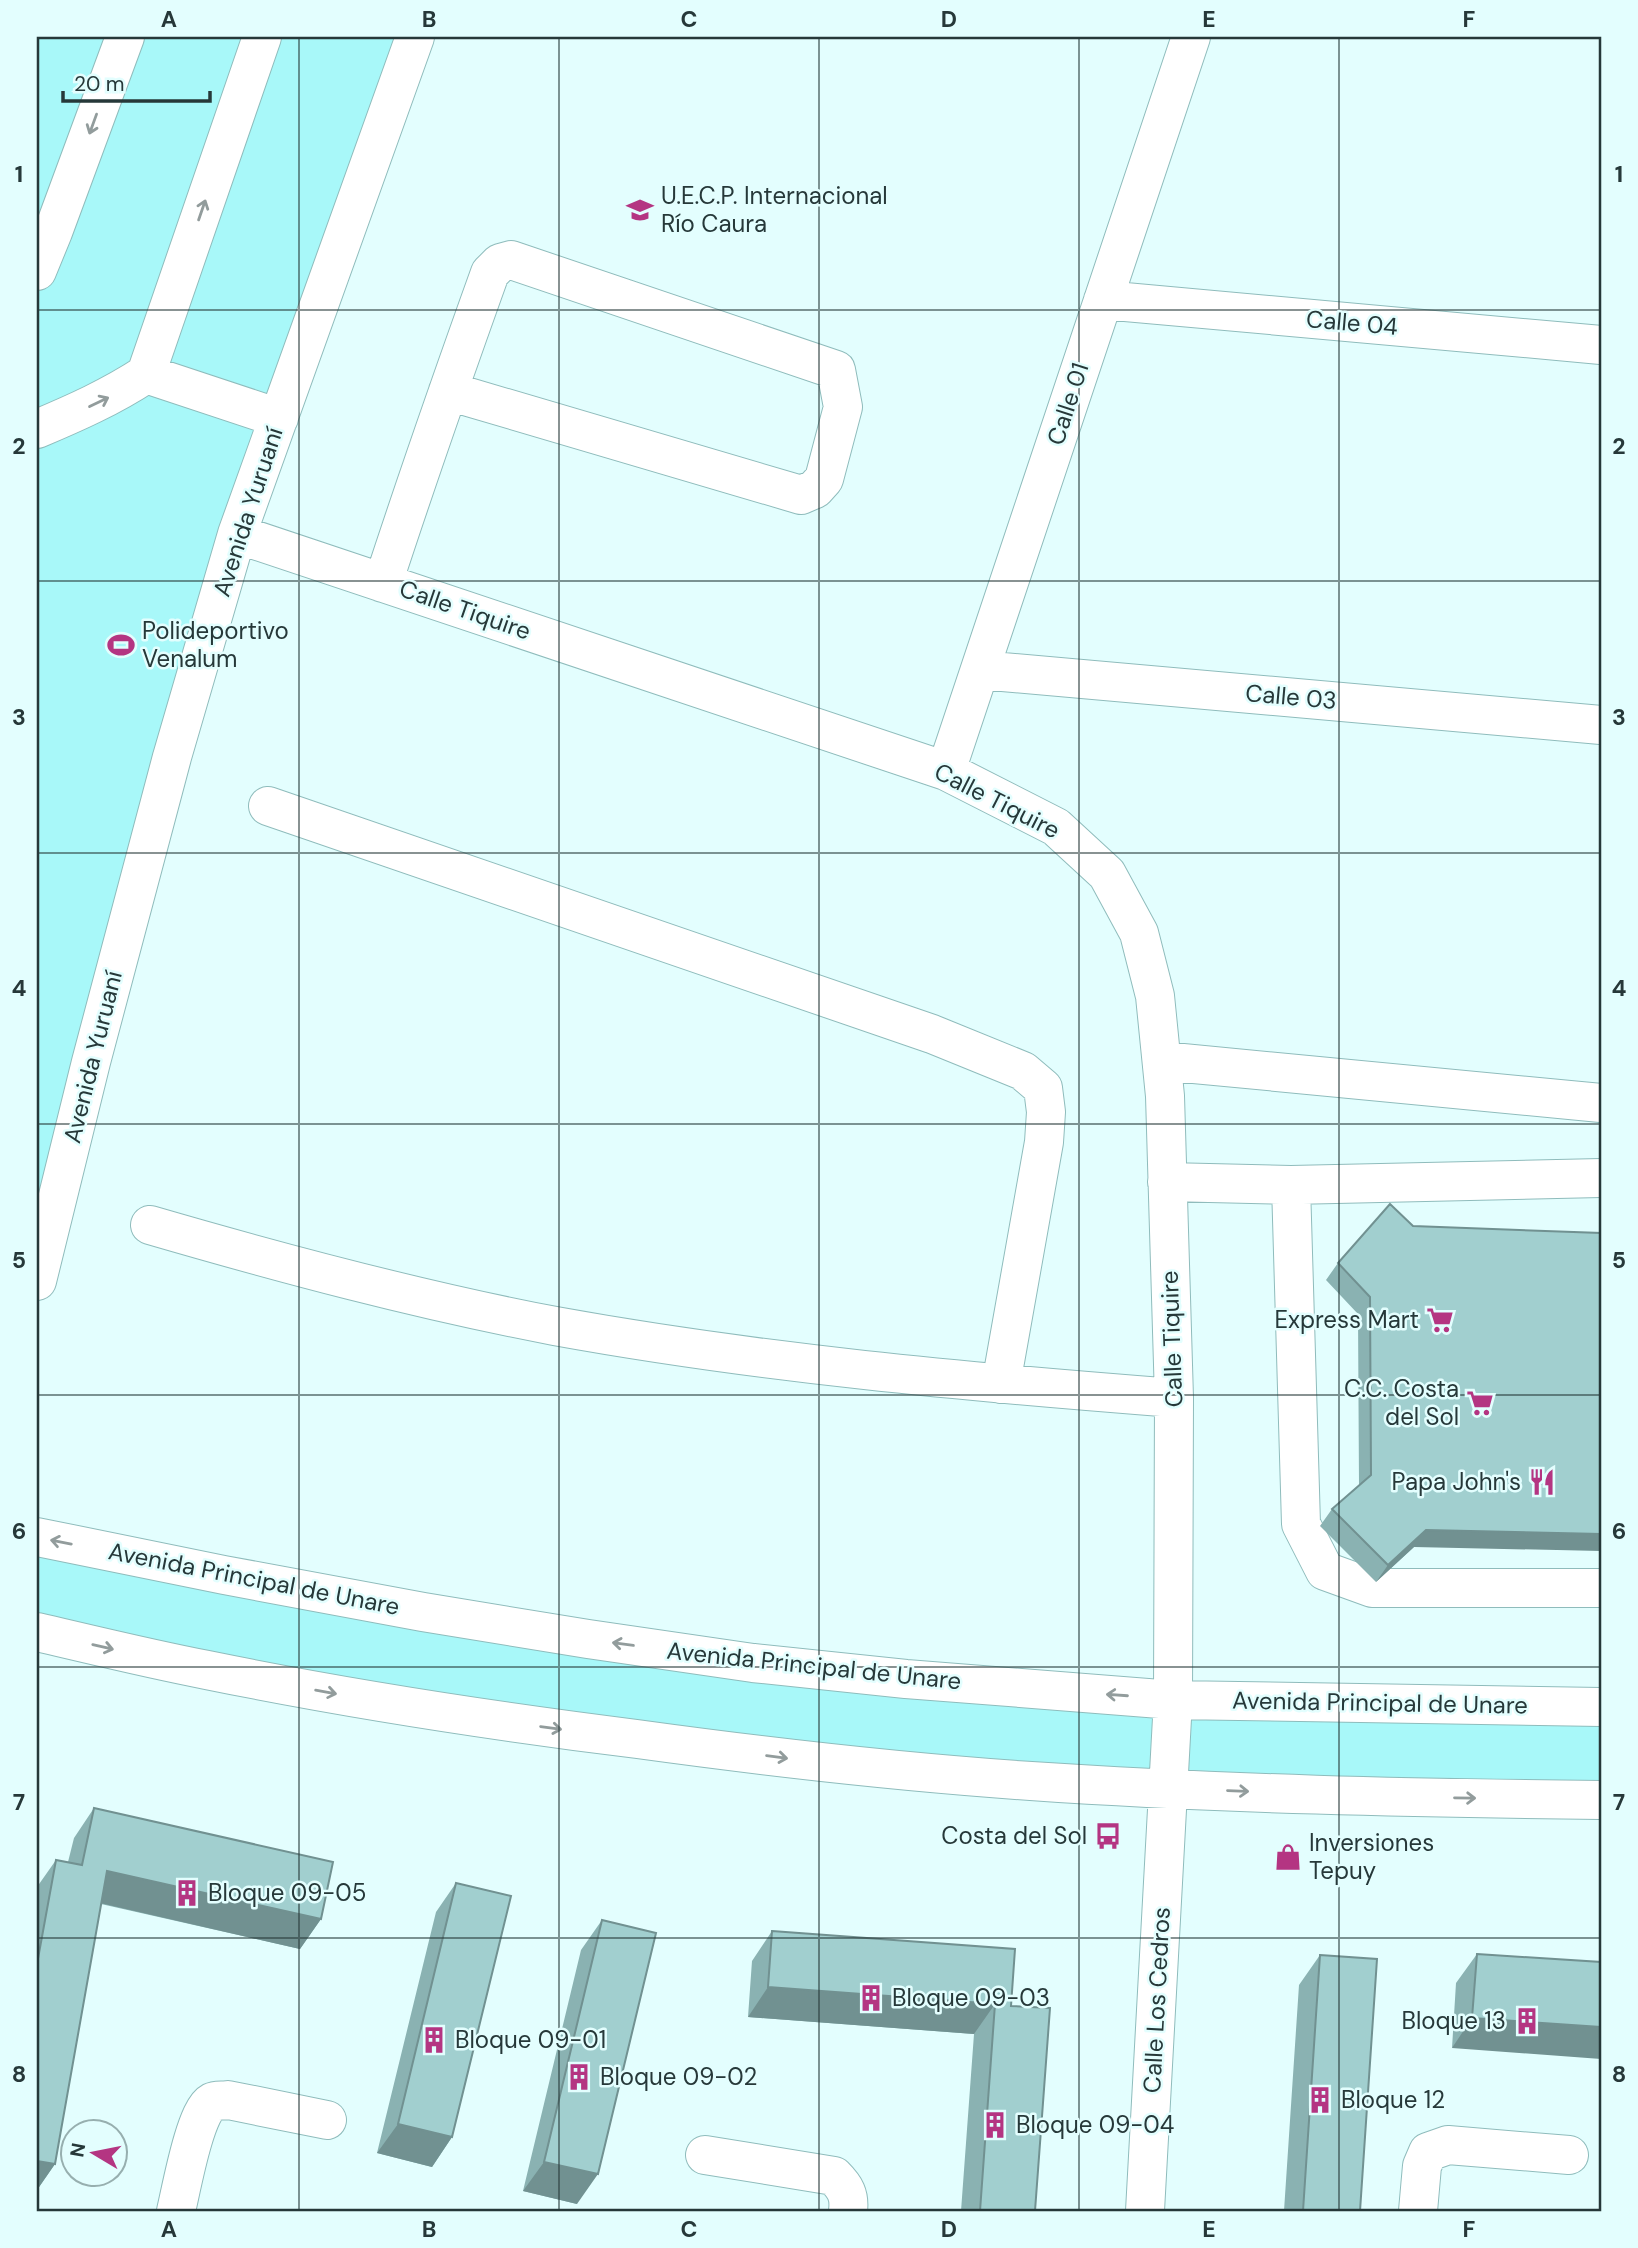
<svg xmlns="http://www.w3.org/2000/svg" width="1638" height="2248" viewBox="0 0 1638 2248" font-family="'DM Sans',sans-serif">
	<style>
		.green { fill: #a8f8f9 }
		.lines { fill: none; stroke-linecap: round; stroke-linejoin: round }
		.minor-casing { stroke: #8fbcbc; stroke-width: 40 }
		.minor { stroke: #fff; stroke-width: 38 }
		.wall { fill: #8ab2b2 }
		.shaded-wall { fill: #719191 }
		.building { fill: #a1cfcf; stroke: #719191; stroke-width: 2 }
		.oneway { stroke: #929c9c }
		.grid { fill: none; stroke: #263839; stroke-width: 2; stroke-opacity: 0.55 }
		.labels { text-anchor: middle; stroke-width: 5; stroke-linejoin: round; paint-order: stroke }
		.poi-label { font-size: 24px; fill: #263839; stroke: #e3fefe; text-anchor: start }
		.street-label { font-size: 24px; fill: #263839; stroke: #e3fefe }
		.neatline { fill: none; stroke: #263839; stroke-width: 2.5 }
		.grid-label { font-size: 23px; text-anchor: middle; font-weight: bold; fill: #263839 }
	</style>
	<rect width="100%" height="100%" fill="#e3fefe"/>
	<!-- green -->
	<path class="green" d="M37,37H415L270,442L37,1281Z
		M37,1537L753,1663L1601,1707V1800L1028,1781L37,1632Z"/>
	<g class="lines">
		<defs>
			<path id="minor" d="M37,271L53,232L125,37
				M1103,300L1601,345
				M146,374L279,418
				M37,429C75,413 111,397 146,374L262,37
				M237,534L946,771L1056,827L1107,874L1139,933L1155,996L1165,1096L1174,1398L1173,1700L1145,2211
				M383,583C417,479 453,376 490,273L500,263L511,260L836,370L843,407L824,479L815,489L801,495L448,391
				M980,670L1601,725
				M946,771L1191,37
				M268,806L932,1034L1023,1071L1043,1088L1046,1112L1044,1142L1001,1384
				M1162,1061L1601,1103
				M1167,1182L1291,1185L1601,1178
				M1291,1185L1301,1524L1325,1571L1372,1588H1601
				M150,1225C284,1264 418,1300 555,1326C759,1363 967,1382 1174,1398
				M37,1281L91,1062L172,757L237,534L415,37
				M37,1537L224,1575L423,1612L588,1639L753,1663L906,1679L1173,1700L1601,1707
				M37,1632C93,1645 150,1659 207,1670C349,1699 493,1721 637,1739C768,1757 899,1772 1031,1781C1221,1794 1411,1798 1601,1800
				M705,2155L834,2176C845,2187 850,2195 848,2211
				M176,2211C181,2191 195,2111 212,2102C216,2100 224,2101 228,2100L327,2120
				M1418,2211L1422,2166L1428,2152L1448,2145L1569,2155"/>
		</defs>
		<!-- minor casing -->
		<use href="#minor" class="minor-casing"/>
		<!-- minor -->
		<use href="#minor" class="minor"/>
	</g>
	<!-- wall -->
	<path class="wall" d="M1390,1204L1414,1547L1376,1582L1320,1526L1332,1509L1359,1486L1358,1314L1326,1280L1338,1263Z
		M94,1808L321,1919L300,1949L101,1904L55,2164L37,2190V1887L56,1860L68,1862L74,1838Z
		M456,1883L452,2137L432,2167L377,2153L436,1912Z
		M602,1920L577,2204L523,2191L581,1950Z
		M772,1931L1011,2006L1035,2211H961L974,2034L748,2017L752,1961Z
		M1477,1954L1601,1962L1452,2048L1456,1983Z
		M1320,1955L1360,2211H1284L1299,1985Z"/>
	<!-- shaded-wall -->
	<path class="shaded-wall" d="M1426,1530L1601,1534V1551L1414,1547L1376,1582L1388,1565Z
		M107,1871L321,1919L300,1949L87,1900Z
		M768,1987L995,2004L974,2034L748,2017Z
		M1472,2018L1601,2027V2059L1452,2048Z
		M398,2124L452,2137L432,2167L377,2153Z
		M37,2161L55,2164L37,2190Z
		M544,2162L598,2174L577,2204L523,2191Z"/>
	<!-- building -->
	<path class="building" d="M1390,1204L1413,1226L1601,1233V1534L1426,1530L1388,1565L1332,1509L1371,1475L1370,1297L1338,1263Z
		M94,1808L333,1862L321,1919L107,1871L55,2164L37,2161V1964L56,1860L82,1865Z
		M456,1883L511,1896L452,2137L398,2124Z
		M602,1920L656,1933L598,2174L544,2162Z
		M772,1931L1015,1949L1011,2006L1050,2008L1035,2211H980L995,2004L768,1987Z
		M1477,1954L1601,1962V2027L1472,2018Z
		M1320,1955L1377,1959L1360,2211H1303Z"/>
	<!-- one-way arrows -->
	<defs><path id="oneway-shaft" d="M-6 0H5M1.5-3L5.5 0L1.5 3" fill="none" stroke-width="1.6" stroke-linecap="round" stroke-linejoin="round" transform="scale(1.75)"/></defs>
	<g class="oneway">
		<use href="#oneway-shaft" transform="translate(93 124) rotate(110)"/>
		<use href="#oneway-shaft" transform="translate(202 210) rotate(-71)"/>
		<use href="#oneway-shaft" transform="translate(99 402) rotate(-26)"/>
		<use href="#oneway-shaft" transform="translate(61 1542) rotate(-169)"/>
		<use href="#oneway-shaft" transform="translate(623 1644) rotate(-172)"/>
		<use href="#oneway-shaft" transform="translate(103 1647) rotate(13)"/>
		<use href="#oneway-shaft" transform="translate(326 1692) rotate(10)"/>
		<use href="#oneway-shaft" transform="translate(1117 1695) rotate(-176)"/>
		<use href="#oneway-shaft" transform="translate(551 1728) rotate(8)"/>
		<use href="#oneway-shaft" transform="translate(777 1757) rotate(7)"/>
		<use href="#oneway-shaft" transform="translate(1238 1791) rotate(2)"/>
		<use href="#oneway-shaft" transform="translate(1465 1798) rotate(1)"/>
	</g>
	<!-- grid -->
	<path class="grid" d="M299,37V2211M559,37V2211M819,37V2211M1079,37V2211M1339,37V2211M37,310H1601M37,581H1601M37,853H1601M37,1124H1601M37,1395H1601M37,1667H1601M37,1938H1601"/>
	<!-- icons -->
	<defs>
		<symbol id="school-bare" viewBox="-9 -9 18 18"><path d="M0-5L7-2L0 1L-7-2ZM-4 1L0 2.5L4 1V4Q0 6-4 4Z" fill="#b43582" stroke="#e3fefe" stroke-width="2.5" paint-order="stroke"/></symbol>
		<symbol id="stadium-bare" viewBox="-9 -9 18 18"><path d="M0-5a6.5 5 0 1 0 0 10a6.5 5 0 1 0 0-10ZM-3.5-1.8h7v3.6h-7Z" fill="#b43582" stroke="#e3fefe" stroke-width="2.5" paint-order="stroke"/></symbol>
		<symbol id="supermarket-bare" viewBox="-9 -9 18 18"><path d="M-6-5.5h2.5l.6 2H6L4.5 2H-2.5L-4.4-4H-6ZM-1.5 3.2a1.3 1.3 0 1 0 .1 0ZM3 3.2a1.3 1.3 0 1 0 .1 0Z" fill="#b43582" stroke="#e3fefe" stroke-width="2.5" paint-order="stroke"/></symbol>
		<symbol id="restaurant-bare" viewBox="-9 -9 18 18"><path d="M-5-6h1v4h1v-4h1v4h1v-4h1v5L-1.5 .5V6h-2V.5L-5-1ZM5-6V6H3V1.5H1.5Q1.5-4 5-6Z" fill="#b43582" stroke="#e3fefe" stroke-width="2.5" paint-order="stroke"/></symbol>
		<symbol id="bus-bare" viewBox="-9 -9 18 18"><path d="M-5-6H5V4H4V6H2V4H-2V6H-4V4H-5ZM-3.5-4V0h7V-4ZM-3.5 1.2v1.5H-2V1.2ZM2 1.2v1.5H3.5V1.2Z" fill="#b43582" stroke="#e3fefe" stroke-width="2.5" paint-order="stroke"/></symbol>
		<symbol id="shop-bare" viewBox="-9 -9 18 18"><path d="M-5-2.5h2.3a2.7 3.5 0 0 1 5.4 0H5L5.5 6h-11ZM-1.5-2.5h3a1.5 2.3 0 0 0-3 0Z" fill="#b43582" stroke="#e3fefe" stroke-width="2.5" paint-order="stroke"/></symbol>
		<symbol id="building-bare" viewBox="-9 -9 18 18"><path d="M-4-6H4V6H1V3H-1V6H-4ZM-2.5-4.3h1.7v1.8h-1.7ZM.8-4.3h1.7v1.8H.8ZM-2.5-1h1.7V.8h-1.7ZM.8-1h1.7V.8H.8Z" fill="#b43582" stroke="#e3fefe" stroke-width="2.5" paint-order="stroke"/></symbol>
	</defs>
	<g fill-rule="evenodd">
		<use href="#school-bare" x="621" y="191" width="38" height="38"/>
		<use href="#stadium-bare" x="102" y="626" width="38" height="38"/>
		<use href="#supermarket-bare" x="1421" y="1301" width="38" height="38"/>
		<use href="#supermarket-bare" x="1461" y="1384" width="38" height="38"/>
		<use href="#restaurant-bare" x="1523" y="1463" width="38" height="38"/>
		<use href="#bus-bare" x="1089" y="1817" width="38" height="38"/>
		<use href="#shop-bare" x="1269" y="1838" width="38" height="38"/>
		<use href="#building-bare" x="168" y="1874" width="38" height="38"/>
		<use href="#building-bare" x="852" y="1979" width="38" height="38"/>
		<use href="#building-bare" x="1508" y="2002" width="38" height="38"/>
		<use href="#building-bare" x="415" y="2021" width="38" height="38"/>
		<use href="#building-bare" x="560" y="2058" width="38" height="38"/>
		<use href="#building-bare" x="1301" y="2081" width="38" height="38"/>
		<use href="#building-bare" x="976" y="2106" width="38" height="38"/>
	</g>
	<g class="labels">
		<!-- poi labels -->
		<g class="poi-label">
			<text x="661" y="204">U.E.C.P. Internacional<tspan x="661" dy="28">Río Caura</tspan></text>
			<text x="142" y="639">Polideportivo<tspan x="142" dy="28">Venalum</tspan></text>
			<text x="1419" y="1328" text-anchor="end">Express Mart</text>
			<text x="1459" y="1397" text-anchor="end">C.C. Costa<tspan x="1459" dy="28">del Sol</tspan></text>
			<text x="1521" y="1490" text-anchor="end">Papa John's</text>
			<text x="1087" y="1844" text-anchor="end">Costa del Sol</text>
			<text x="1309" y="1851">Inversiones<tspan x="1309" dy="28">Tepuy</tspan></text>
			<text x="208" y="1901">Bloque 09-05</text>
			<text x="892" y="2006">Bloque 09-03</text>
			<text x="1506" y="2029" text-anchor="end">Bloque 13</text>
			<text x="455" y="2048">Bloque 09-01</text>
			<text x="600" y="2085">Bloque 09-02</text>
			<text x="1341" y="2108">Bloque 12</text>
			<text x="1016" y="2133">Bloque 09-04</text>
		</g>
		<!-- street labels -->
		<g class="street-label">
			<text transform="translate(1352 323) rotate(5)" y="8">Calle 04</text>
			<text transform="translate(1068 404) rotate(-72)" y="8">Calle 01</text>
			<text transform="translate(248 512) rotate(-72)" y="8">Avenida Yuruaní</text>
			<text transform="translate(465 610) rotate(19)" y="8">Calle Tiquire</text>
			<text transform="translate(1291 697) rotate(5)" y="8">Calle 03</text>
			<text transform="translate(997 801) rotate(27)" y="8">Calle Tiquire</text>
			<text transform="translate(93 1057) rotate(-76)" y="8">Avenida Yuruaní</text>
			<text transform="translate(1172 1339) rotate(-92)" y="8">Calle Tiquire</text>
			<text transform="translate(254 1579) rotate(11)" y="8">Avenida Principal de Unare</text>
			<text transform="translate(814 1666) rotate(6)" y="8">Avenida Principal de Unare</text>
			<text transform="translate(1380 1703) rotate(1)" y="8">Avenida Principal de Unare</text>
			<text transform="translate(1157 2000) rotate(-87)" y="8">Calle Los Cedros</text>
		</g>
	</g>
	<!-- border -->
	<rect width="1638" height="2248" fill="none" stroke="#e3fefe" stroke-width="77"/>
	<!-- north arrow -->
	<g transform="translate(94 2153) rotate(280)"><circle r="33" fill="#e3fefe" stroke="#97afaf" stroke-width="2"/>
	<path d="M0-5L12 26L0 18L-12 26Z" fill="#b43582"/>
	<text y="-10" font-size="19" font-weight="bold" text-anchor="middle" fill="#263839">N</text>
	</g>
	<!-- scale -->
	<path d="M63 91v10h147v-10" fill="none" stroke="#263839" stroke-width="3.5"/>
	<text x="74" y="91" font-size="21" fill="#263839" stroke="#e3fefe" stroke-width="5" paint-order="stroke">20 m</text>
	<rect x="38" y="38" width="1562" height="2172" class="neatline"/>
	<g class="grid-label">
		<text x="169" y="27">A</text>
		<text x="429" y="27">B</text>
		<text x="689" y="27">C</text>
		<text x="949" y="27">D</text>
		<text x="1209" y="27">E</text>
		<text x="1469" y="27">F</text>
		<text x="19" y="182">1</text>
		<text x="1619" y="182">1</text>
		<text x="19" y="454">2</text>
		<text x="1619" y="454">2</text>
		<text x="19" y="725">3</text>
		<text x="1619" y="725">3</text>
		<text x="19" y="996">4</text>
		<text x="1619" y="996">4</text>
		<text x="19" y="1268">5</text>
		<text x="1619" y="1268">5</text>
		<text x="19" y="1539">6</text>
		<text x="1619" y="1539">6</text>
		<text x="19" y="1810">7</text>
		<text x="1619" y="1810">7</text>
		<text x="19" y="2082">8</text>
		<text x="1619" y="2082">8</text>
		<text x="169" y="2237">A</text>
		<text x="429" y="2237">B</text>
		<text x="689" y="2237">C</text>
		<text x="949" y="2237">D</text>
		<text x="1209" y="2237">E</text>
		<text x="1469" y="2237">F</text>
	</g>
</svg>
